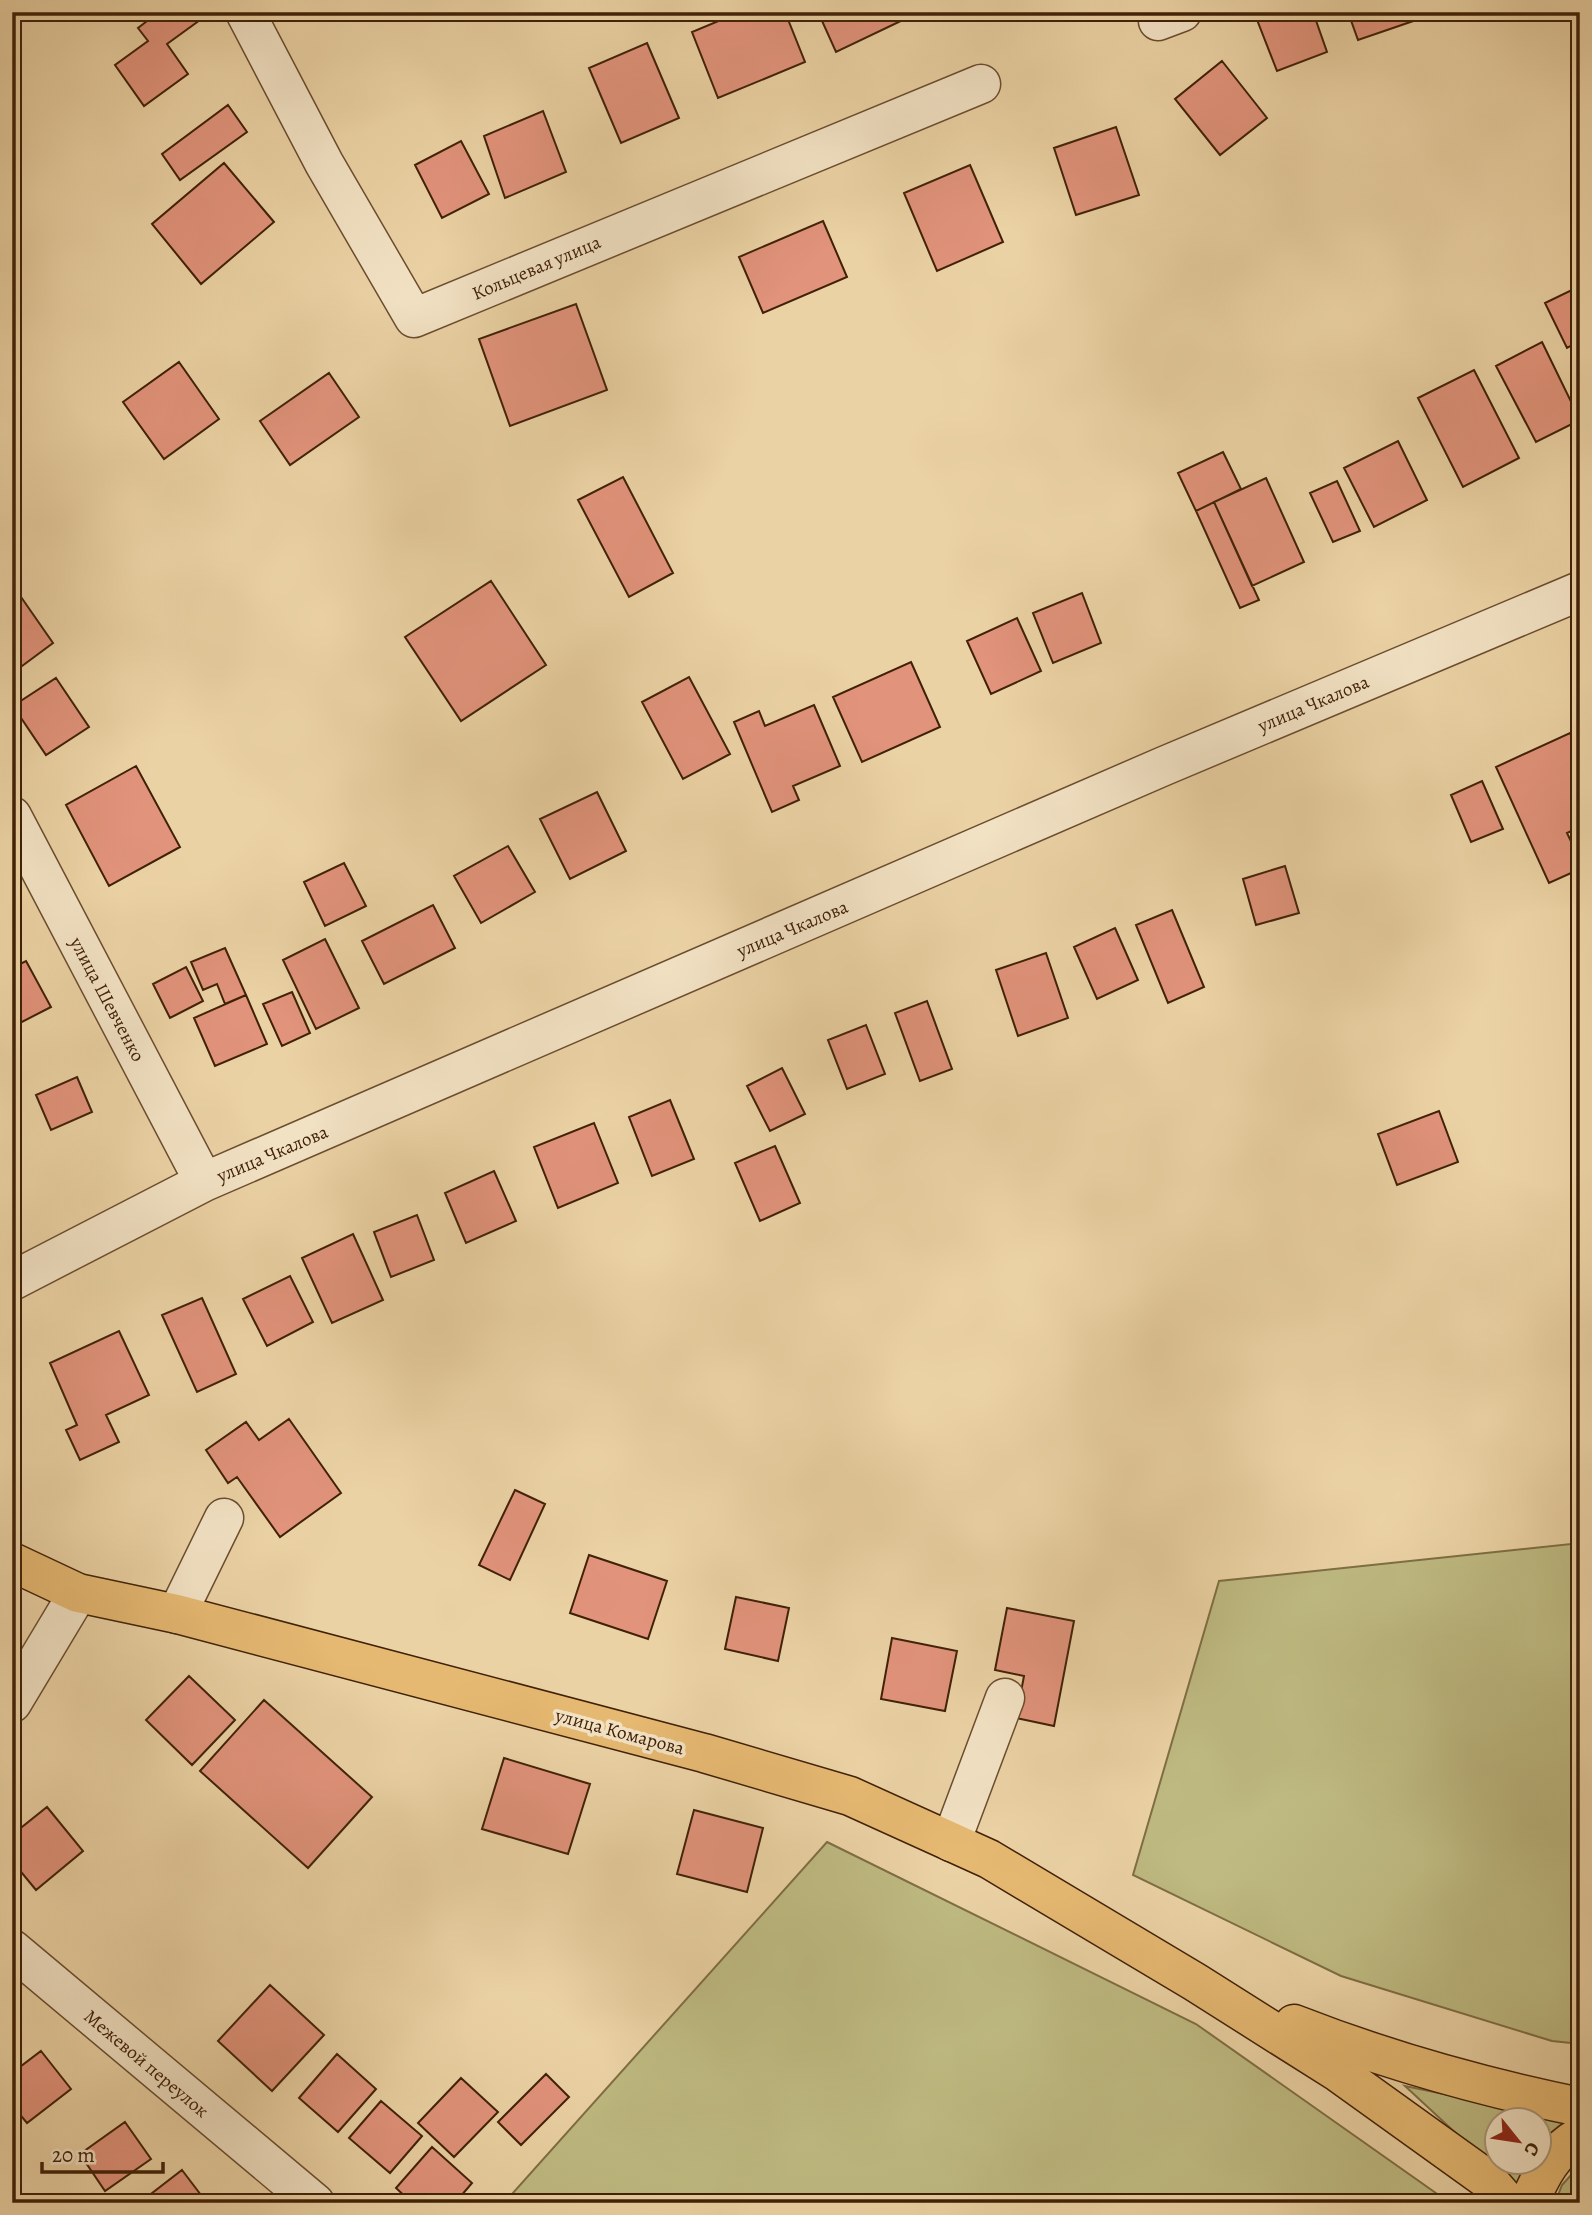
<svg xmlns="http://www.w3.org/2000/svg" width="1592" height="2215" viewBox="0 0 1592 2215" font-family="Alegreya,serif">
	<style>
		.green { fill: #beba81; stroke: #7f6e44; stroke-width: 2 }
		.building { fill: #e1937b; stroke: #402108; stroke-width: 2 }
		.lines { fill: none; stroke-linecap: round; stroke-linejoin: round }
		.minor-casing { stroke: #6b4d2f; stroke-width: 41 }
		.major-casing { stroke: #402108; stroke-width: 41 }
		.minor { stroke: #f2e2c4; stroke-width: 38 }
		.major { stroke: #e6b972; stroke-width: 38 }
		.labels { text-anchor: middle; stroke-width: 7; stroke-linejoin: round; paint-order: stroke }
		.street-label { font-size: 19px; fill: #402108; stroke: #f2e2c4 }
	</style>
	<rect width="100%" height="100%" fill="#ebd2a4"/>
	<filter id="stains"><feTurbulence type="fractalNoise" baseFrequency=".00286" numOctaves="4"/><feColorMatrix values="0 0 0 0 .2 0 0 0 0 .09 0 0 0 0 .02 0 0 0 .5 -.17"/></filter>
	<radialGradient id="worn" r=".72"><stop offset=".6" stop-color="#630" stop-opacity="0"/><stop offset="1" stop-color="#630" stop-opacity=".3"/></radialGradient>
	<!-- green -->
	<path class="green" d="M1580,1543V2044L1552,2041L1341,1976L1133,1875L1219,1581Z
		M827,1842L1196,2024L1450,2203H504Z
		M1405,2086L1575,2121L1540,2151V2120H1498V2162L1532,2163L1515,2188Z
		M1580,2165V2203H1555L1562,2185Z"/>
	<!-- building -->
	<path class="building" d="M159,12H195L200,20L167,44L188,74L144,106L115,65L148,41L138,28Z
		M740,12H785L805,62L718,98L692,32Z
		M818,12H901L905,19L836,52Z
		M1254,12H1313L1327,52L1277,71Z
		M1348,12H1424L1425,17L1358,40Z
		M647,43L679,118L621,143L589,68Z
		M1222,61L1267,118L1220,155L1175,99Z
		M228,105L247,132L180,180L162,154Z
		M543,111L566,172L505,198L484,136Z
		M1116,127L1139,195L1076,215L1054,148Z
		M461,141L489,194L442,218L415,165Z
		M224,163L274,222L201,284L152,224Z
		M970,165L1003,242L937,271L904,193Z
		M823,221L847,277L763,313L739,257Z
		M1580,286V341L1567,348L1545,303Z
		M576,304L607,390L510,426L479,339Z
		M1542,342L1580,420L1536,442L1496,366Z
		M179,362L219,419L164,459L123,402Z
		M1474,370L1519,458L1463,487L1418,398Z
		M329,373L359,417L290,465L260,421Z
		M1398,441L1427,500L1374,527L1344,468Z
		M1223,452L1241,489L1196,511L1178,473Z
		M623,477L673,573L629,597L578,500Z
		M1266,478L1304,562L1252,586L1214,502Z
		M1337,481L1360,531L1333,542L1310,493Z
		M1214,502L1259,600L1240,608L1196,511Z
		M491,581L546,665L461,721L405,637Z
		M12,584L53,643L14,672L12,670Z
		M1082,593L1101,643L1053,663L1033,613Z
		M1017,618L1041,671L991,694L967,641Z
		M911,662L940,727L862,762L833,697Z
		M689,677L730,754L683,779L642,702Z
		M56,678L89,727L46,755L13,706Z
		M814,705L840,766L793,786L799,800L772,812L734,722L759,711L765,726Z
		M1570,733L1580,754V827L1567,833L1580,860V869L1549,883L1496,767Z
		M136,766L180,847L109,886L66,805Z
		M1482,781L1503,829L1471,842L1451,795Z
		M597,792L626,851L570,879L540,819Z
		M508,846L535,892L481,923L454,876Z
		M344,863L366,906L325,926L304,882Z
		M1285,866L1299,913L1256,925L1243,879Z
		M433,905L455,948L384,984L362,941Z
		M1172,910L1204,987L1168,1003L1136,925Z
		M1115,928L1138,980L1097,999L1074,947Z
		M325,939L359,1008L316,1029L283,960Z
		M225,948L246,995L225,1004L217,984L203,990L191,962Z
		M1046,953L1068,1018L1018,1036L996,970Z
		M26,961L51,1007L12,1027V968Z
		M186,967L203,1001L170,1018L153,984Z
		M292,992L310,1033L282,1046L263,1004Z
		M246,995L267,1044L215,1066L194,1018Z
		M927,1001L952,1069L920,1081L895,1013Z
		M866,1025L885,1074L847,1089L828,1040Z
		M782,1068L805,1114L770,1131L747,1086Z
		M77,1077L92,1112L51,1130L36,1095Z
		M670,1100L694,1159L652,1176L629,1117Z
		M1439,1111L1458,1162L1397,1185L1378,1134Z
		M594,1123L618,1183L558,1208L534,1147Z
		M775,1146L800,1203L760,1221L735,1163Z
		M494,1171L516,1221L466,1243L445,1193Z
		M417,1215L434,1260L391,1277L374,1232Z
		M353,1234L383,1300L332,1323L302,1258Z
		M290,1276L313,1322L267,1346L243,1299Z
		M202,1298L236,1374L197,1392L162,1315Z
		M119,1331L149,1395L106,1415L119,1442L80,1460L66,1430L77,1425L50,1363Z
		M289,1419L341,1493L280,1537L237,1477L228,1483L206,1450L246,1422L259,1440Z
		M515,1490L545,1504L510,1580L479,1565Z
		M589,1555L667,1581L648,1639L570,1613Z
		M736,1597L789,1608L778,1661L725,1649Z
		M1007,1608L1074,1621L1054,1726L1016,1718L1024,1676L995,1670Z
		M892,1638L957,1651L945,1711L881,1699Z
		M189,1676L235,1720L192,1765L146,1720Z
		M264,1700L372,1797L308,1868L200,1771Z
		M504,1758L590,1784L568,1854L482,1829Z
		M47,1807L83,1851L36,1890L12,1861V1835Z
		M694,1810L763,1828L747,1892L677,1874Z
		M270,1985L324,2035L272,2091L218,2041Z
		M41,2051L71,2089L27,2123L12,2105V2073Z
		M337,2054L376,2089L338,2132L299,2098Z
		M546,2074L569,2097L521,2145L498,2122Z
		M461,2078L498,2112L454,2157L418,2123Z
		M381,2101L422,2136L390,2173L349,2138Z
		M125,2122L151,2159L105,2191L80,2154Z
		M432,2147L472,2183L455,2203H412L396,2188Z
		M182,2170L207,2203H151L147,2197Z"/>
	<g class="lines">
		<defs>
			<path id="minor" d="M245,12L324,163L414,318L981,84
				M1158,21L1182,12
				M12,816L204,1182
				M12,1281L204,1182L1164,766L1580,591
				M177,1614L224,1518
				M12,1703L78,1593
				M951,1842L1005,1698
				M12,1949L315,2203"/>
			<path id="major" d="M12,1562L78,1593L177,1614L704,1753L850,1796L989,1859L1195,1982L1339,2073L1488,2180L1508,2203
				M1294,2024C1386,2060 1482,2087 1580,2107
				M1529,2203C1541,2175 1553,2151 1580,2136"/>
		</defs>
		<!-- minor casing -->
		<use href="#minor" class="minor-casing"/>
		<!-- major casing -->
		<use href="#major" class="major-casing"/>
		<!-- minor -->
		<use href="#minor" class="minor"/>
		<!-- major -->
		<use href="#major" class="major"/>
	</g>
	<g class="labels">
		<!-- street labels -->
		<g class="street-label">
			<text transform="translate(536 267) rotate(-23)" y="7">Кольцевая улица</text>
			<text transform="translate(1313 703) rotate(-23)" y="7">улица Чкалова</text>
			<text transform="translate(792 928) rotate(-23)" y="7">улица Чкалова</text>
			<text transform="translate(108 999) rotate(62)" y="7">улица Шевченко</text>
			<text transform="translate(272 1153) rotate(-23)" y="7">улица Чкалова</text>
			<text transform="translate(620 1731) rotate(15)" y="7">улица Комарова</text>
			<text transform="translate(147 2063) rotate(40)" y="7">Межевой переулок</text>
		</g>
	</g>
	<!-- margin -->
	<rect width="1592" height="2215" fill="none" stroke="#ebd2a4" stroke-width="42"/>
	<rect x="14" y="14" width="1564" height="2187" fill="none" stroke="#402108" stroke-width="3.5"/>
	<rect x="21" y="21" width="1550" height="2173" fill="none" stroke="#402108" stroke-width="2"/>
	<!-- north arrow -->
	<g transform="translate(1518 2141) rotate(120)"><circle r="33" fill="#f2e2c4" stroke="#ab9579" stroke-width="2"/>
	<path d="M0-5L12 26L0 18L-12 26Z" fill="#8f2418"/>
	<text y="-10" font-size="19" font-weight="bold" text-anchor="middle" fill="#402108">С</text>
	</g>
	<!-- scale -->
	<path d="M42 2162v10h121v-10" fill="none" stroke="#402108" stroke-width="3.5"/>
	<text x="52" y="2162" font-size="21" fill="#402108" stroke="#f2e2c4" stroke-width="5" paint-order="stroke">20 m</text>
	<rect width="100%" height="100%" filter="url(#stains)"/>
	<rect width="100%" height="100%" fill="url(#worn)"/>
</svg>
